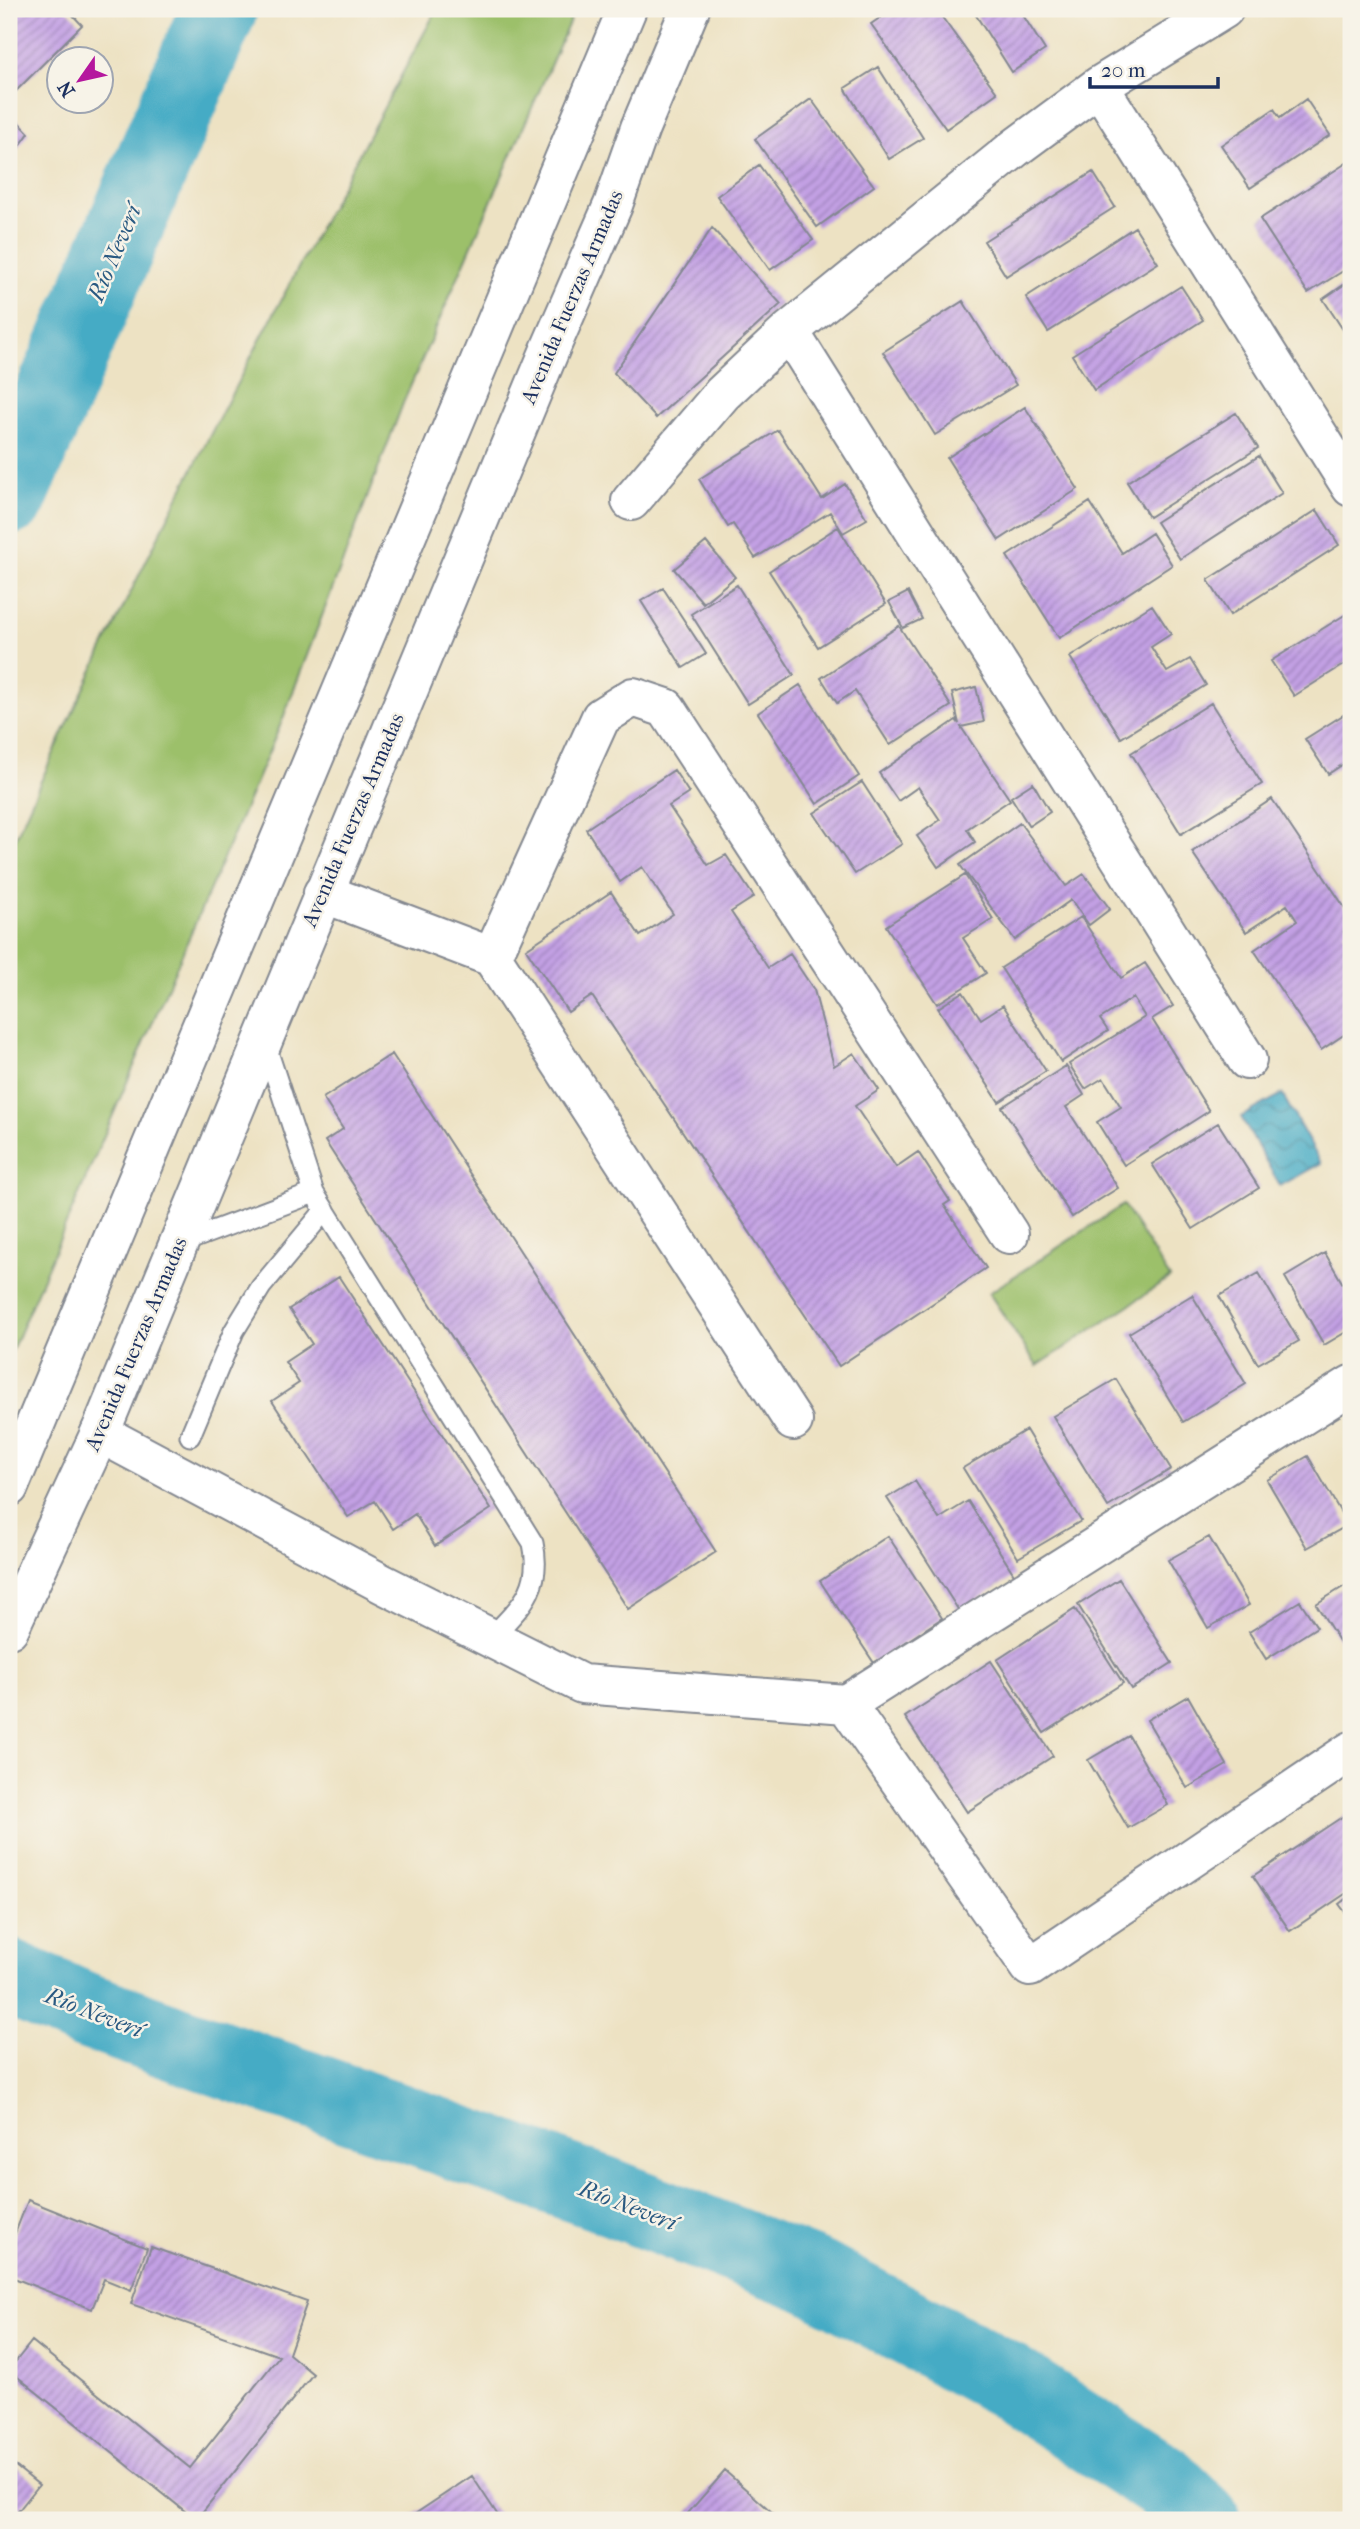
<svg xmlns="http://www.w3.org/2000/svg" width="1360" height="2529" viewBox="0 0 1360 2529" font-family="'IM FELL French Canon',serif">
	<style>
		.grass { fill: #9cc06a; stroke: #5c7864; stroke-width: 2 }
		.water { fill: url(#water-waves); stroke: #306d92; stroke-width: 2 }
		.lines { fill: none; stroke-linecap: round; stroke-linejoin: round }
		.river { stroke: #45abc5; stroke-width: 77 }
		.building { fill: url(#building-hatch) }
		.service-casing { stroke: #848890; stroke-width: 23 }
		.minor-casing { stroke: #848890; stroke-width: 42 }
		.tertiary-casing { stroke: #848890; stroke-width: 42 }
		.service { stroke: #fff; stroke-width: 19 }
		.minor { stroke: #fff; stroke-width: 38 }
		.tertiary { stroke: #fff; stroke-width: 38 }
		.labels { text-anchor: middle; stroke-width: 5; stroke-linejoin: round; paint-order: stroke }
		.street-label { font-size: 21px; fill: #1b2f5e; stroke: #f7f3e8 }
		.water-label { font-size: 23px; font-style: italic; fill: #2a5a82; stroke: #f7f3e8 }
	</style>
	<defs>
		<pattern id="water-waves" width="16" height="10" patternUnits="userSpaceOnUse" patternTransform="scale(1.75)"><rect width="16" height="10" fill="#45abc5"/><path d="M0 5q4-4 8 0t8 0" fill="none" stroke="#398ca3"/></pattern>
		<pattern id="building-hatch" width="6" height="6" patternUnits="userSpaceOnUse" patternTransform="scale(1.75)"><rect width="6" height="6" fill="#c3a0e4"/><path d="M-1 1l2-2M0 6l6-6M5 7l2-2" fill="none" stroke="#9e83bc"/></pattern>
	</defs>
	<rect width="100%" height="100%" fill="#f7f3e8"/>
	<filter id="ink" filterUnits="userSpaceOnUse"><feTurbulence type="fractalNoise" baseFrequency=".0143" numOctaves="2"/><feDisplacementMap in="SourceGraphic" scale="14" xChannelSelector="R" yChannelSelector="G"/><feConvolveMatrix kernelMatrix="1 2 1 2 8 2 1 2 1" color-interpolation-filters="sRGB"/></filter>
	<filter id="wash" filterUnits="userSpaceOnUse"><feTurbulence type="fractalNoise" baseFrequency=".00686" numOctaves="4" result="noise"/><feDisplacementMap in="SourceGraphic" scale="28" xChannelSelector="R" yChannelSelector="G"/><feGaussianBlur stdDeviation="1.57" result="paint"/><feColorMatrix in="noise" values="0 0 0 0 0 0 0 0 0 0 0 0 0 0 0 0 0 1.4 0 .05"/><feComposite in="paint" operator="in"/></filter>
	<g filter="url(#wash)">
		<rect width="100%" height="100%" fill="#ede2c3"/>
		<!-- grass -->
		<path class="grass" d="M437,9H575L404,401L280,726L9,1357V853C135,564 288,287 437,9Z
			M1123,1205L1170,1278L1037,1366L989,1293Z"/>
		<!-- water -->
		<path class="water" d="M1282,1094L1321,1163L1280,1186L1241,1117Z"/>
		<g class="lines">
			<!-- river -->
			<path class="river" d="M9,497L219,9
				M9,1977L81,2009L603,2194L815,2277L1006,2380L1163,2482L1202,2520"/>
		</g>
		<g id="blocks">
			<!-- building -->
			<path class="building" d="M9,9H67L82,25L14,93L9,88Z
				M893,9H936L997,93L946,129L871,24Z
				M972,9H1019L1045,50L1012,72Z
				M878,67L923,138L889,159L845,88Z
				M811,99L874,186L817,227L755,139Z
				M1306,99L1330,135L1250,188L1221,145L1274,109L1280,118Z
				M9,112L29,133L9,161Z
				M1351,160V266L1308,293L1260,219Z
				M759,165L813,240L770,270L717,196Z
				M1093,172L1115,207L1006,276L984,241Z
				M1135,227L1158,263L1048,332L1026,297Z
				M712,228L781,304L656,418L614,373Z
				M1351,280V342L1323,299Z
				M1181,286L1203,320L1094,390L1072,355Z
				M963,301L1016,385L935,435L883,352Z
				M1025,407L1078,489L999,540L947,458Z
				M1236,413L1258,448L1149,517L1127,482Z
				M778,430L822,499L845,484L867,519L843,533L830,512L755,558L733,524L728,527L699,479Z
				M1259,456L1282,493L1180,559L1156,522Z
				M1090,502L1122,553L1152,533L1172,565L1059,638L1007,556Z
				M1317,510L1339,545L1230,615L1208,580Z
				M838,527L886,604L818,647L769,571Z
				M706,542L735,577L703,603L674,569Z
				M737,585L794,675L748,704L691,614Z
				M663,588L706,654L683,668L641,601Z
				M908,592L922,619L903,628L889,602Z
				M1152,605L1171,634L1151,647L1167,672L1190,659L1206,685L1121,738L1070,657Z
				M1351,611V660L1294,696L1271,661Z
				M899,626L951,706L890,745L855,691L837,703L821,678Z
				M800,685L859,776L817,804L758,713Z
				M976,687L984,722L961,727L1010,800L967,829L975,842L938,867L917,836L940,820L918,787L898,801L879,773L956,720L959,724L952,693Z
				M1211,703L1262,784L1181,834L1131,753Z
				M1351,710V759L1328,774L1305,739Z
				M674,770L689,793L669,806L708,865L726,855L754,897L731,912L768,968L790,954L814,990L834,1066L854,1053L879,1090L855,1106L896,1167L918,1152L950,1201L944,1205L986,1268L839,1366L592,996L568,1012L526,949L611,892L640,936L673,914L642,867L620,882L586,829Z
				M862,782L902,844L855,874L814,813Z
				M1033,783L1050,812L1029,826L1011,797Z
				M1351,790V813L1341,797Z
				M1272,799L1351,917V927L1344,932L1351,944V1030L1321,1050L1254,950L1297,921L1287,905L1246,932L1192,852Z
				M1020,823L1066,886L1084,874L1110,909L1089,925L1071,900L1015,940L960,865Z
				M965,875L993,919L963,938L986,973L937,1004L886,926Z
				M1081,917L1121,978L1145,963L1173,1006L1152,1019L1209,1111L1124,1165L1097,1122L1121,1107L1103,1078L1085,1089L1069,1064L1145,1017L1133,998L1100,1019L1108,1031L1061,1062L1001,968Z
				M963,992L981,1019L1003,1005L1046,1071L999,1102L938,1008Z
				M392,1054L716,1552L628,1609L325,1141L343,1129L323,1098Z
				M1066,1066L1084,1095L1066,1107L1118,1188L1072,1217L1002,1107Z
				M1218,1123L1259,1188L1193,1229L1152,1164Z
				M1325,1253L1351,1298V1329L1324,1345L1285,1277Z
				M1259,1273L1299,1341L1258,1364L1219,1296Z
				M339,1277L491,1509L435,1546L415,1514L393,1529L375,1501L348,1517L272,1401L299,1383L285,1362L312,1344L289,1309Z
				M1192,1295L1246,1384L1183,1422L1129,1333Z
				M1116,1379L1171,1469L1108,1507L1053,1416Z
				M1026,1430L1081,1521L1018,1558L963,1468Z
				M1308,1456L1348,1525L1307,1548L1267,1480Z
				M915,1481L939,1519L968,1501L1015,1576L959,1611L887,1498Z
				M888,1536L942,1618L874,1663L820,1581Z
				M1209,1537L1249,1605L1208,1628L1168,1560Z
				M1119,1579L1172,1663L1131,1689L1078,1605Z
				M1351,1582V1660L1316,1604Z
				M1300,1601L1317,1627L1266,1659L1249,1632Z
				M1075,1609L1123,1683L1044,1733L997,1660Z
				M991,1661L1053,1756L967,1812L905,1717Z
				M1188,1696L1227,1765L1187,1788L1147,1720Z
				M1129,1736L1168,1805L1128,1828L1088,1760Z
				M1351,1811V1890L1290,1931L1253,1876Z
				M1351,1895V1920L1339,1904Z
				M28,2200L147,2248L131,2290L104,2279L92,2309L9,2276V2249Z
				M151,2247L307,2302L289,2354L313,2374L196,2520L9,2370L32,2341L190,2468L279,2356L131,2304Z
				M9,2461L39,2485L11,2520H9Z
				M725,2471L781,2520H682Z
				M472,2476L501,2520H406Z"/>
		</g>
	</g>
	<g filter="url(#ink)">
		<use href="#blocks" fill-opacity="0" stroke="#848890" stroke-width="2"/>
		<g class="lines">
			<defs>
				<path id="service" d="M265,1043L314,1193L533,1543C543,1589 520,1607 491,1638
					M181,1243L314,1193
					M190,1436L234,1331L261,1287L325,1210"/>
				<path id="minor" d="M1099,86L1351,487
					M789,331L1247,1060
					M631,501L722,394L789,331L1015,148L1099,86L1224,9
					M323,893L492,957L793,1421
					M492,957L601,717L633,697L666,708L1009,1234
					M100,1433L383,1584L582,1684L846,1704L1030,1967L1351,1751
					M846,1704L1351,1385"/>
				<path id="tertiary" d="M9,1487L627,9
					M9,1629L100,1433L551,347L613,205L640,128L690,9"/>
			</defs>
			<!-- service casing -->
			<use href="#service" class="service-casing"/>
			<!-- minor casing -->
			<use href="#minor" class="minor-casing"/>
			<!-- tertiary casing -->
			<use href="#tertiary" class="tertiary-casing"/>
			<!-- service -->
			<use href="#service" class="service"/>
			<!-- minor -->
			<use href="#minor" class="minor"/>
			<!-- tertiary -->
			<use href="#tertiary" class="tertiary"/>
		</g>
	</g>
	<g class="labels">
		<!-- street labels -->
		<g class="street-label">
			<text transform="translate(572 297) rotate(-67)" y="7">Avenida Fuerzas Armadas</text>
			<text transform="translate(353 820) rotate(-67)" y="7">Avenida Fuerzas Armadas</text>
			<text transform="translate(136 1344) rotate(-67)" y="7">Avenida Fuerzas Armadas</text>
		</g>
		<!-- water labels -->
		<g class="water-label">
			<text transform="translate(114 253) rotate(-67)" y="8">Río Neverí</text>
			<text transform="translate(94 2012) rotate(21)" y="8">Río Neverí</text>
			<text transform="translate(628 2205) rotate(21)" y="8">Río Neverí</text>
		</g>
	</g>
	<!-- margin -->
	<rect width="1360" height="2529" fill="none" stroke="#f7f3e8" stroke-width="35"/>
	<!-- north arrow -->
	<g transform="translate(80 80) rotate(236)"><circle r="33" fill="#f7f3e8" stroke="#9fa5b1" stroke-width="2"/>
	<path d="M0-5L12 26L0 18L-12 26Z" fill="#b5179e"/>
	<text y="-10" font-size="19" font-weight="bold" text-anchor="middle" fill="#1b2f5e">N</text>
	</g>
	<!-- scale -->
	<path d="M1090 77v10h128v-10" fill="none" stroke="#1b2f5e" stroke-width="3.5"/>
	<text x="1101" y="77" font-size="21" fill="#1b2f5e" stroke="#f7f3e8" stroke-width="5" paint-order="stroke">20 m</text>
</svg>
